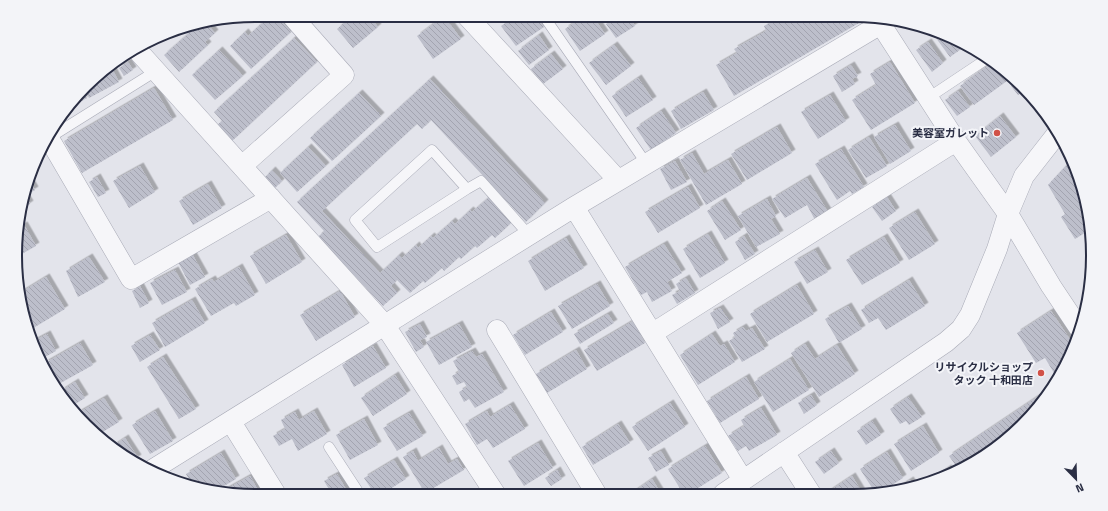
<svg xmlns="http://www.w3.org/2000/svg" width="1108" height="511" viewBox="0 0 1108 511" font-family="'Titillium Web','Noto Sans JP',sans-serif">
	<style>
		.building { fill: url(#building-back-hatch); filter: url(#shadow) }
		.lines { fill: none; stroke-linecap: round; stroke-linejoin: round }
		.lane-casing { stroke: #a8aab6; stroke-width: 11 }
		.street-casing { stroke: #a8aab6; stroke-width: 21 }
		.lane { stroke: #f6f6f9; stroke-width: 10 }
		.street { stroke: #f6f6f9; stroke-width: 20 }
		.poi-dot { fill: #d15147; stroke: #f3f4f8; stroke-width: 1.5 }
		.labels { text-anchor: middle; stroke-width: 4; stroke-linejoin: round; paint-order: stroke }
		.poi-label { font-size: 11px; font-weight: bold; fill: #2a2e44; stroke: #f3f4f8; text-anchor: end }
		.rim { fill: none; stroke: #2a2e44; stroke-width: 2 }
	</style>
	<defs>
		<pattern id="building-back-hatch" width="6" height="6" patternUnits="userSpaceOnUse"><rect width="6" height="6" fill="#bdbfcb"/><path d="M-1 5l2 2M0 0l6 6M5-1l2 2" fill="none" stroke="#a3a4b0"/></pattern>
		<filter id="shadow"><feDropShadow dx="3.5" dy="-3.5" stdDeviation="0" flood-color="#0004"/></filter>
	</defs>
	<rect width="100%" height="100%" fill="#e3e4eb"/>
	<!-- building -->
	<path class="building" d="M271,15H276L291,32L251,69L230,46L245,32L248,36Z
		M353,15H368L378,27L353,48L337,29Z
		M517,15H535L544,27L516,46L501,26Z
		M585,15H592L605,34L580,51L565,29Z
		M619,15H628L635,26L616,38L606,24Z
		M783,15H855L859,23L734,96L716,65L737,53L734,49L766,31L764,26Z
		M444,16L461,39L433,59L417,36Z
		M206,23L215,33L205,42L208,45L179,72L164,55L198,25Z
		M930,30L944,33L964,47L950,57Z
		M165,35L154,46L152,43Z
		M539,35L549,50L529,65L518,51Z
		M294,38L317,62L232,141L217,125L222,121L214,112Z
		M928,42L943,63L932,72L916,50Z
		M614,45L631,66L606,85L589,63Z
		M219,50L243,76L215,100L192,75Z
		M551,54L563,69L543,84L531,69Z
		M128,62L133,70L124,76L119,68Z
		M890,62L915,103L871,130L852,100L876,85L870,74Z
		M990,64L1011,78L974,105L960,86Z
		M851,65L858,76L852,79L855,84L842,92L833,76Z
		M111,67L119,82L89,98L85,90L97,75Z
		M638,78L653,100L626,117L612,96Z
		M430,79L545,203L526,222L431,120L422,129L417,124L322,211L380,273L399,255L402,258L416,245L418,248L431,236L433,238L452,221L455,224L470,210L472,212L489,197L512,222L495,238L492,235L477,248L475,246L461,259L459,257L444,271L442,268L425,283L423,281L410,293L397,280L391,286L397,293L383,306L318,237L324,231L297,202Z
		M1017,82L1022,85L1025,90L1018,95L1011,86Z
		M154,88L173,120L82,173L64,141Z
		M83,91L87,98L70,108Z
		M958,91L970,107L957,116L945,100Z
		M703,92L714,110L681,129L671,111Z
		M359,93L381,116L332,161L310,138Z
		M830,95L846,121L818,139L801,112Z
		M661,111L676,133L651,150L636,128Z
		M1000,116L1016,137L991,157L975,136Z
		M895,125L911,151L890,164L874,137Z
		M777,127L792,153L747,180L731,154Z
		M869,137L887,166L866,178L848,150Z
		M308,147L326,166L297,192L280,173Z
		M841,149L864,187L852,194L850,191L837,200L815,164Z
		M692,153L704,174L728,160L742,184L706,205L680,160Z
		M1072,159L1075,163L1078,178L1076,179L1079,184L1088,231L1075,239L1061,217L1065,214L1048,185Z
		M675,161L687,182L671,190L660,169Z
		M140,166L155,192L129,208L113,181Z
		M272,170L282,181L275,188L265,177Z
		M97,177L106,193L98,197L89,182Z
		M807,178L828,212L815,220L807,205L785,218L772,199Z
		M30,181L35,190L25,196L30,204L20,211V209Z
		M208,184L222,208L193,225L179,201Z
		M688,187L700,208L658,233L645,212Z
		M887,197L896,211L882,221L872,207Z
		M767,199L776,216L771,219L780,234L756,247L738,216Z
		M722,201L741,230L725,240L707,211Z
		M915,212L935,244L909,260L889,228Z
		M24,225L36,246L20,255V227Z
		M708,234L725,263L700,278L683,249Z
		M286,235L302,262L266,284L250,256Z
		M744,236L755,254L745,260L735,242Z
		M884,237L900,263L862,285L846,260Z
		M566,238L584,268L545,291L528,261Z
		M664,244L682,273L667,282L672,291L652,302L647,292L641,295L625,267Z
		M815,250L828,272L807,284L794,262Z
		M191,252L205,277L190,285L177,260Z
		M89,257L105,282L78,297L66,271Z
		M239,267L255,295L236,306L234,303L211,316L195,289L212,279L214,282Z
		M175,270L187,292L162,305L150,283Z
		M46,277L65,309L30,330L20,302V293Z
		M686,278L695,293L677,304L672,295L680,291L676,284Z
		M909,280L925,306L886,330L878,318L869,323L861,310Z
		M597,284L610,306L572,329L558,306Z
		M797,285L814,314L767,342L750,314Z
		M140,286L149,303L140,308L132,291Z
		M340,291L355,317L316,341L300,315Z
		M192,300L205,323L165,347L152,323Z
		M848,306L862,329L839,343L825,319Z
		M720,308L730,322L718,329L710,313Z
		M1051,311L1075,347L1057,378L1045,358L1036,363L1017,333Z
		M551,312L563,332L525,355L513,335Z
		M608,314L614,323L580,344L574,334Z
		M633,321L645,343L597,371L584,350Z
		M420,324L427,337L420,340L424,347L416,352L405,332Z
		M459,324L472,347L439,365L426,342Z
		M743,327L746,331L752,328L765,349L742,362L729,341L735,337L733,333Z
		M47,334L56,351L41,359L34,341Z
		M712,334L720,346L724,344L735,362L698,385L680,355Z
		M150,335L160,350L140,362L131,346Z
		M80,343L93,365L57,385L45,363Z
		M805,344L815,359L837,345L855,374L819,397L791,353Z
		M373,346L386,368L354,387L342,365Z
		M576,350L587,369L547,393L536,374Z
		M472,351L476,357L482,354L504,392L475,408L469,399L464,402L459,392L467,387L464,382L457,385L452,376L459,372L453,361Z
		M163,357L196,409L179,419L147,367Z
		M790,359L809,390L773,412L754,382Z
		M395,375L407,394L373,416L361,398Z
		M746,377L759,399L720,423L707,401Z
		M75,382L85,398L72,406L61,391Z
		M1049,389L1050,391L1043,402L999,446L959,470L949,456Z
		M811,395L817,405L804,414L798,403Z
		M908,397L922,417L909,425L906,421L900,424L890,409Z
		M104,398L119,422L96,436L78,413Z
		M670,403L685,427L648,451L632,427Z
		M510,405L525,429L493,448L487,439L477,445L465,424L487,411L490,417Z
		M761,408L777,435L749,451L746,446L738,451L728,436L744,426L741,420Z
		M155,411L173,441L150,454L132,425Z
		M314,411L327,434L298,451L292,439L279,446L273,436L285,429L281,420L295,412L299,420Z
		M409,413L423,436L397,451L383,428Z
		M364,419L378,445L350,460L336,435Z
		M872,421L881,435L866,445L857,431Z
		M618,424L630,443L593,465L582,447Z
		M923,426L939,453L911,471L894,444Z
		M125,438L138,458L135,460L113,446Z
		M538,443L553,468L524,486L508,461Z
		M705,446L722,473L687,495H684L668,469Z
		M439,448L448,464L457,459L464,470L425,493L403,457L413,451L418,461Z
		M661,451L669,465L656,472L648,458Z
		M831,451L839,463L824,474L815,462Z
		M887,452L903,478L878,494H876L860,469Z
		M221,453L236,479L219,489L191,483L186,474Z
		M394,460L406,479L379,496H376L364,478Z
		M948,468L951,474L945,478L926,483Z
		M557,470L562,479L551,486L545,478Z
		M337,474L350,496H321L330,491L324,481Z
		M250,476L260,494L255,496L225,490Z
		M852,476L863,494H825Z
		M652,479L662,495H629Z
		M910,480L914,486L897,490L896,489Z"/>
	<g class="lines">
		<defs>
			<path id="lane" d="M543,15L646,163
				M928,98L985,60
				M49,138L156,71
				M432,150L467,189L377,247L355,220Z
				M467,189L481,181L529,235
				M329,447L361,496"/>
			<path id="street" d="M466,15L618,180
				M878,20L956,141L1008,214L1051,286L1079,328
				M138,51L384,324L496,495
				M47,135L131,279L271,198
				M242,166L344,75L291,15
				M574,207L743,480
				M497,330L597,495
				M653,333L956,141
				M231,422L277,496
				M784,452L811,494
				M152,470L574,207L881,24
				M723,494L946,342L961,329L970,315L997,249L1008,214L1024,176L1056,135"/>
		</defs>
		<!-- lane casing -->
		<use href="#lane" class="lane-casing"/>
		<!-- street casing -->
		<use href="#street" class="street-casing"/>
		<!-- lane -->
		<use href="#lane" class="lane"/>
		<!-- street -->
		<use href="#street" class="street"/>
	</g>
	<!-- markers -->
	<g class="poi-dot">
		<circle cx="997" cy="133" r="4"/>
		<circle cx="1041" cy="373" r="4"/>
	</g>
	<g class="labels">
		<!-- poi labels -->
		<g class="poi-label">
			<text x="989" y="137">美容室ガレット</text>
			<text x="1033" y="371">リサイクルショップ<tspan x="1033" dy="13">タック 十和田店</tspan></text>
		</g>
	</g>
	<!-- crop -->
	<path d="M0 0H1108V511H0ZM255 22H853A233 233 0 0 1 1086 255V256A233 233 0 0 1 853 489H255A233 233 0 0 1 22 256V255A233 233 0 0 1 255 22Z" fill="#f3f4f8" fill-rule="evenodd"/>
	<path class="rim" d="M255 22H853A233 233 0 0 1 1086 255V256A233 233 0 0 1 853 489H255A233 233 0 0 1 22 256V255A233 233 0 0 1 255 22Z"/>
	<!-- north arrow -->
	<g transform="translate(1076 479) rotate(157)" stroke="#f3f4f8" stroke-width="3" paint-order="stroke">
	<path d="M0-3L7 15L0 10L-7 15Z" fill="#2a2e44"/>
	<text y="-6" font-size="11" font-weight="bold" text-anchor="middle" fill="#2a2e44">N</text>
	</g>
</svg>
